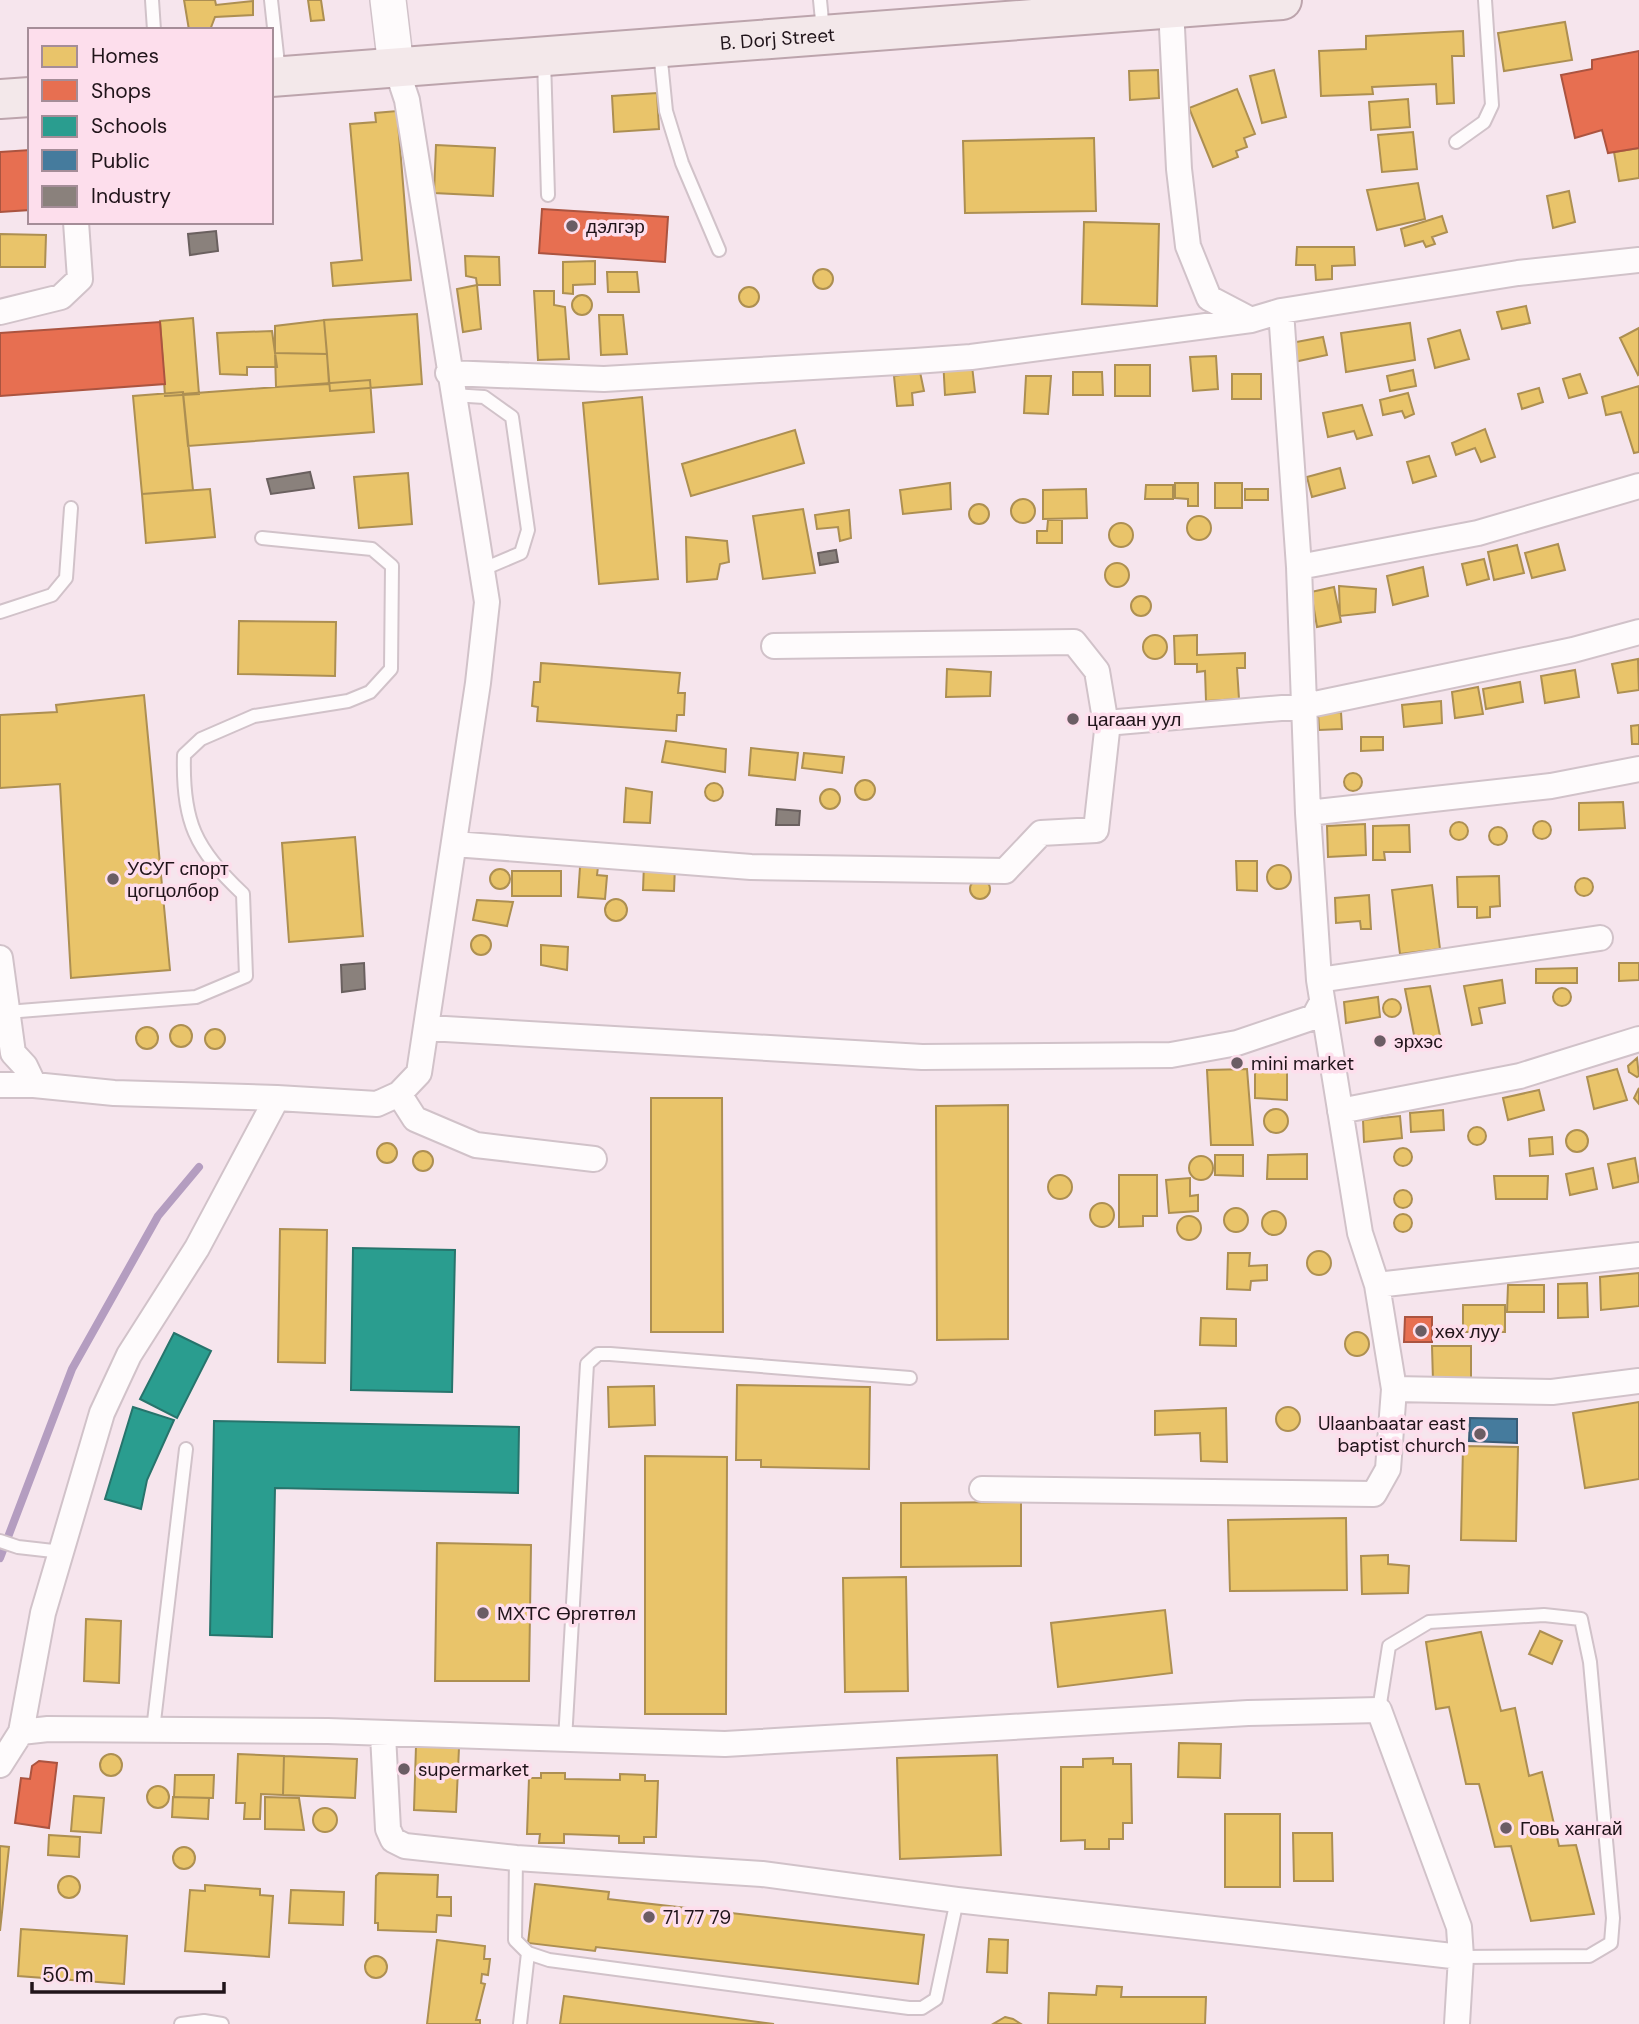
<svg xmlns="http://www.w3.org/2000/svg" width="1639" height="2024" viewBox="0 0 1639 2024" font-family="'DM Sans',sans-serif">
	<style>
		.homes { fill: #e9c46a; stroke: #ad8f52; stroke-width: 2 }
		.shops { fill: #e76f51; stroke: #ab5440; stroke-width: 2 }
		.schools { fill: #2a9d8f; stroke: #27746c; stroke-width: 2 }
		.public { fill: #457b9d; stroke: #3a5c76; stroke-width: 2 }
		.industry { fill: #8a817c; stroke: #6a605f; stroke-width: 2 }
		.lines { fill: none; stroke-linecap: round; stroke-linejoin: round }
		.stream { stroke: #b49dc0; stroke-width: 8 }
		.lane-casing { stroke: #d1c2c9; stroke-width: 16 }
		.street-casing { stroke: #d1c2c9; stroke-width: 28 }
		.secondary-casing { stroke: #d1c2c9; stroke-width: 38 }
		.primary-casing { stroke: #bca4ac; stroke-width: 42 }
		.lane { stroke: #fefbfc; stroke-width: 12 }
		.street { stroke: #fefbfc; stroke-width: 24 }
		.secondary { stroke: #fefbfc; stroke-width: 35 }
		.primary { stroke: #f3e8ea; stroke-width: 38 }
		.poi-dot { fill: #6b5d64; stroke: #fddeec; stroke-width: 2.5 }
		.labels { text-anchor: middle; stroke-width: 7; stroke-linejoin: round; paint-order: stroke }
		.street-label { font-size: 19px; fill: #20141a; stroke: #fddeec }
		.poi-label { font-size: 19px; fill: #20141a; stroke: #fddeec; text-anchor: start }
	</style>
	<rect width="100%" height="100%" fill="#f6e5ed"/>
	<!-- homes -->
	<path class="homes" d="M184,0H215L216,5L253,1V15L215,17L210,30H189Z
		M308,0H321L324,20L311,21Z
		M1565,22L1572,60L1504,71L1498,33Z
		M1463,31L1464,56H1452L1454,103L1437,104L1436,84L1372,87L1373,94L1321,96L1319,51L1366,49V36Z
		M1158,70L1159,98L1130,100L1129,71Z
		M1274,70L1286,117L1262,123L1250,76Z
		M1237,89L1255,134L1244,138L1247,147L1236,151L1238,157L1213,167L1189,108Z
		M657,93L659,129L614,132L612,96Z
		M1408,99L1410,127L1371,130L1369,102Z
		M397,111L411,280L333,286L331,263L362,260L350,124L376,122L375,113Z
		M1413,132L1417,169L1382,172L1378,135Z
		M1094,138L1096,211L965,213L963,141Z
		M436,145L495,148L493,196L434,193Z
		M1639,148V178L1619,181L1614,152Z
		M1418,183L1425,219L1377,230L1367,190Z
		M1569,191L1575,222L1553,228L1547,196Z
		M1442,216L1447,232L1432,237L1435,244L1426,247L1423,241L1405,246L1401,229Z
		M1084,222L1159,224L1157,306L1082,304Z
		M0,234L46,235L45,267H0Z
		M1297,247H1354L1355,265L1332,266V279L1316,280L1315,265H1296Z
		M465,256L499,257L500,285H477L476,278L466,276Z
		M595,261V284L573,285V294L563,293V262Z
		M813 279a10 10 0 1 1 20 0a10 10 0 1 1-20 0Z
		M607,272H637L639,292H608Z
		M477,285L481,329L463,332L457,289Z
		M739 297a10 10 0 1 1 20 0a10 10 0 1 1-20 0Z
		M534,291H554V305L565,307L569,359L538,360Z
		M572 305a10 10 0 1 1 20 0a10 10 0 1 1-20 0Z
		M1526,306L1530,323L1502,329L1497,312Z
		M417,314L422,384L330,391L324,320Z
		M599,315H623L627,354L601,355Z
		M193,318L199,394L165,396L160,321Z
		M324,320L327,354L275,353V326Z
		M1410,323L1415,360L1346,372L1341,333Z
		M1639,328V374L1638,375L1620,338Z
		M1460,330L1469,359L1435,368L1428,339Z
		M272,331L277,367H247V375L220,374L217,333Z
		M1323,337L1327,355L1294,362L1291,343Z
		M275,353L327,354L329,384L276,387Z
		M1216,356L1218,389L1193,391L1190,357Z
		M971,357L975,392L945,395L943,359Z
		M1115,365H1150V396H1115Z
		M1413,370L1416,386L1390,391L1387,376Z
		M920,372L924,391L912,393L913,405L897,406L894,376Z
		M1073,372H1102L1103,395H1073Z
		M1232,374H1261V399H1232Z
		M1580,374L1587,393L1569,398L1563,379Z
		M1026,376H1051L1048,414L1024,413Z
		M370,380L374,432L188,446L183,394Z
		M1639,386V452L1634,453L1621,412L1606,415L1602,397Z
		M1539,388L1543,402L1522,409L1518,394Z
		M183,392L193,490L142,494L133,396Z
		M1408,393L1414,414L1405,418L1402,411L1383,415L1380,400Z
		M642,397L658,579L599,584L583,403Z
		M1362,405L1372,435L1357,439L1354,431L1328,437L1323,413Z
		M1485,429L1495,457L1481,462L1475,448L1456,455L1452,443Z
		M795,430L804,463L691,496L682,464Z
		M1429,456L1436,476L1413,483L1407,462Z
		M1340,468L1345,488L1312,497L1307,477Z
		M408,473L412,524L359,528L354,477Z
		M950,483L951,509L903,514L900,490Z
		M1175,483H1198V506H1188V499L1175,498Z
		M1215,483H1242V508H1215Z
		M1146,485H1173V499H1145Z
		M210,489L215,537L146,543L142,494Z
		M1086,489L1087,518L1043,519V490Z
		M1245,489H1268V500H1245Z
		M1011 511a12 12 0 1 1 24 0a12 12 0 1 1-24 0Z
		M969 514a10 10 0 1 1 20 0a10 10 0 1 1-20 0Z
		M803,509L815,573L763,579L753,516Z
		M849,510L851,538L840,541L838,527L817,529L815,515Z
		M1187 528a12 12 0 1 1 24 0a12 12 0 1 1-24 0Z
		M1048,520H1062V543H1037V531H1047Z
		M1109 535a12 12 0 1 1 24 0a12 12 0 1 1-24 0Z
		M686,537L727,541L729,562L720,564L717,579L687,582Z
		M1558,544L1565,570L1532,578L1525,553Z
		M1517,545L1524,573L1494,580L1488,552Z
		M1484,559L1489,579L1467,585L1462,564Z
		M1105 575a12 12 0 1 1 24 0a12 12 0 1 1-24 0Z
		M1423,567L1428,596L1393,605L1387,576Z
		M1339,586L1376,589L1375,612L1340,616Z
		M1334,587L1341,622L1317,627L1311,592Z
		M1131 606a10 10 0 1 1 20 0a10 10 0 1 1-20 0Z
		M239,621L336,622L335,676L238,674Z
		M1197,635V655L1245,653V668H1237L1239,699L1206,701L1205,671L1197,672V664H1175L1174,636Z
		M1143 647a12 12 0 1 1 24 0a12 12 0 1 1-24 0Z
		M1638,659L1639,690L1618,693L1612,664Z
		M541,663L680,673L678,693H685L684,715H677L676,731L537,721L538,707L532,706L534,682H540Z
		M947,669L991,672L990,696L946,697Z
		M1575,670L1579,697L1545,703L1541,676Z
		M1520,682L1523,702L1486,709L1483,689Z
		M1478,687L1483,714L1455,718L1452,692Z
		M144,695L170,970L71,978L60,784L0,788V715L57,712L56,705Z
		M1441,701L1442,723L1404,727L1402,705Z
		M1341,712L1342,729L1319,730L1318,713Z
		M1639,725V744H1632L1631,726Z
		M1361,737H1383V750L1361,751Z
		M666,741L726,749L725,772L662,762Z
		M751,748L798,753L795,780L749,775Z
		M804,753L844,757L842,773L802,768Z
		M1344 782a9 9 0 1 1 18 0a9 9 0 1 1-18 0Z
		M855 790a10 10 0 1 1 20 0a10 10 0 1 1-20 0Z
		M705 792a9 9 0 1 1 18 0a9 9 0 1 1-18 0Z
		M626,788L652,792L650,823L624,822Z
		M820 799a10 10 0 1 1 20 0a10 10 0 1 1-20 0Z
		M1623,802L1625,828L1579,830V803Z
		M1533 830a9 9 0 1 1 18 0a9 9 0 1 1-18 0Z
		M1450 831a9 9 0 1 1 18 0a9 9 0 1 1-18 0Z
		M1365,824L1366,855L1328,857L1327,826Z
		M1409,825L1410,852H1384L1385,860H1373V826Z
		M1489 836a9 9 0 1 1 18 0a9 9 0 1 1-18 0Z
		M355,837L363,936L289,942L282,843Z
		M1236,861H1257V891L1237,890Z
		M644,864L675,865L674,891L643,890Z
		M1267 877a12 12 0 1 1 24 0a12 12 0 1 1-24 0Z
		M580,867H598L597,875L607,876L605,899L578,897Z
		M490 879a10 10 0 1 1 20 0a10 10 0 1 1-20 0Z
		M512,871H561V896H512Z
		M1499,876L1500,906L1490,907V917L1477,918V907H1458L1457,877Z
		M1575 887a9 9 0 1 1 18 0a9 9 0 1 1-18 0Z
		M970 889a10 10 0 1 1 20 0a10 10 0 1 1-20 0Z
		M1432,885L1440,949L1400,954L1392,890Z
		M1369,895L1371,929H1361L1360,921L1336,923L1335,898Z
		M605 910a11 11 0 1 1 22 0a11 11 0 1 1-22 0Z
		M477,900L513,902L507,926L473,920Z
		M471 945a10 10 0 1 1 20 0a10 10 0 1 1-20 0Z
		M541,945L568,947L567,970L541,965Z
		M1619,963H1639V980L1619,981Z
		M1577,968V983H1536V969Z
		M1502,980L1505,1003L1479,1008L1482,1023L1472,1025L1464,986Z
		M1430,986L1440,1036L1415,1040L1405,989Z
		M1553 997a9 9 0 1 1 18 0a9 9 0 1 1-18 0Z
		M1378,997L1380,1017L1346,1023L1344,1002Z
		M1383 1008a9 9 0 1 1 18 0a9 9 0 1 1-18 0Z
		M170 1036a11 11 0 1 1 22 0a11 11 0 1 1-22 0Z
		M136 1038a11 11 0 1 1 22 0a11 11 0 1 1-22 0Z
		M205 1039a10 10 0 1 1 20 0a10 10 0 1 1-20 0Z
		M1637,1058L1639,1076L1637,1077L1629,1072L1628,1066Z
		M1247,1069L1253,1145H1211L1207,1070Z
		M1617,1069L1627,1100L1594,1109L1587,1077Z
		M1255,1070L1287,1071V1100L1255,1098Z
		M1639,1088V1104L1634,1098Z
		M1539,1090L1544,1110L1508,1120L1503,1098Z
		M651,1098H722L723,1332H651Z
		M1008,1105V1339L937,1340L936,1106Z
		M1264 1121a12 12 0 1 1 24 0a12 12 0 1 1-24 0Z
		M1443,1110L1444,1130L1411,1132L1410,1113Z
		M1400,1116L1402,1138L1364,1142L1363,1120Z
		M1468 1136a9 9 0 1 1 18 0a9 9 0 1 1-18 0Z
		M1566 1141a11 11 0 1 1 22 0a11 11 0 1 1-22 0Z
		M1552,1137L1553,1154L1530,1156L1529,1139Z
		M377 1153a10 10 0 1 1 20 0a10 10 0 1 1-20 0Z
		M1394 1157a9 9 0 1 1 18 0a9 9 0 1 1-18 0Z
		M413 1161a10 10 0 1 1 20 0a10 10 0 1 1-20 0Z
		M1307,1154V1179H1267L1268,1155Z
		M1215,1155H1243V1176L1215,1175Z
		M1189 1168a12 12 0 1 1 24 0a12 12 0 1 1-24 0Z
		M1635,1158L1639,1182L1613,1188L1608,1164Z
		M1593,1168L1597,1189L1570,1195L1566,1174Z
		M1119,1175H1157V1216H1143V1226L1119,1227Z
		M1048 1187a12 12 0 1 1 24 0a12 12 0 1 1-24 0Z
		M1494,1176H1548L1547,1199H1496Z
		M1190,1178V1196L1198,1195V1211L1169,1213L1166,1180Z
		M1394 1199a9 9 0 1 1 18 0a9 9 0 1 1-18 0Z
		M1090 1215a12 12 0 1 1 24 0a12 12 0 1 1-24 0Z
		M1224 1220a12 12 0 1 1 24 0a12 12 0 1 1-24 0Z
		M1262 1223a12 12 0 1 1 24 0a12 12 0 1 1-24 0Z
		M1394 1223a9 9 0 1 1 18 0a9 9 0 1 1-18 0Z
		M1177 1228a12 12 0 1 1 24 0a12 12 0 1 1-24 0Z
		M280,1229L327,1230L325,1363L278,1362Z
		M1307 1263a12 12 0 1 1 24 0a12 12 0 1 1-24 0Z
		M1228,1253H1250L1249,1266L1267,1265V1280L1251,1281L1250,1290L1227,1289Z
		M1639,1273V1306L1601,1310L1600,1277Z
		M1587,1283L1588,1317L1558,1318V1284Z
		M1508,1285H1544V1312H1507Z
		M1463,1305H1505V1332H1463Z
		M1201,1318L1236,1319V1346L1200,1345Z
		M1345 1344a12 12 0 1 1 24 0a12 12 0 1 1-24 0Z
		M1432,1346H1471V1380L1433,1381Z
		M737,1385L870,1387L869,1469L761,1467V1460H736Z
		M654,1386L655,1425L609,1427L608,1387Z
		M1639,1402V1479L1585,1488L1573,1413Z
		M1276 1419a12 12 0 1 1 24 0a12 12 0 1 1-24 0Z
		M1226,1408L1227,1462L1201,1461L1200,1433L1155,1435V1411Z
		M1463,1446L1518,1447L1516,1541L1461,1540Z
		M645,1456L727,1457L726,1714H645Z
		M1021,1502V1566L901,1567V1503Z
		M1346,1518L1347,1590L1230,1591L1228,1520Z
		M437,1543L531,1545L529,1681H435Z
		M1388,1555V1564L1409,1566L1408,1593L1362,1594L1361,1556Z
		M906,1577L908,1691L845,1692L843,1578Z
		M1165,1610L1172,1673L1058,1687L1051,1623Z
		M86,1619L121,1621L119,1683L84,1681Z
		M1540,1631L1562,1641L1552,1664L1529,1654Z
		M1481,1632L1501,1711L1515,1708L1529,1776L1542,1772L1559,1846L1576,1845L1594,1914L1531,1921L1511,1846L1495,1847L1479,1784H1466L1449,1707L1436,1709L1426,1642Z
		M1179,1743L1221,1744L1220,1778L1178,1777Z
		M416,1746L459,1748L456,1812L414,1810Z
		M100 1765a11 11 0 1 1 22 0a11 11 0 1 1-22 0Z
		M238,1754L284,1756L283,1795L261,1794L260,1819H244L245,1803H236Z
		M997,1755L1001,1855L900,1859L897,1758Z
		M284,1756L357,1759L355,1798L283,1795Z
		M1113,1758V1764H1131L1132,1823H1123V1839H1109V1849H1085V1840L1061,1841V1767H1083V1759Z
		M541,1773H565V1779L620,1780V1774L645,1775V1781H658L656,1837H644V1843H619V1836L564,1834V1843H539L540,1834H527L529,1778H541Z
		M175,1775H214L213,1798L174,1797Z
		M147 1797a11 11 0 1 1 22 0a11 11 0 1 1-22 0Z
		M74,1796L104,1798L101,1833L71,1831Z
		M173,1797L209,1798L208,1819L172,1817Z
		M265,1797L299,1798L304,1830L265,1829Z
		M313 1820a12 12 0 1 1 24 0a12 12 0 1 1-24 0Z
		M1225,1814H1280V1887H1225Z
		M1293,1833H1332L1333,1881H1294Z
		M49,1835L80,1837L79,1857L48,1855Z
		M0,1846L9,1847L0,1931Z
		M173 1858a11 11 0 1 1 22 0a11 11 0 1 1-22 0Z
		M379,1873L438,1875L437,1897H451V1916L437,1915L436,1932L378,1930V1923H375L376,1876Z
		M58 1887a11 11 0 1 1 22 0a11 11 0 1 1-22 0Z
		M535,1884L609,1892L608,1899L924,1935L918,1984L596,1947L595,1951L528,1943Z
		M205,1885L260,1889V1895L273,1896L269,1957L185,1951L190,1890L205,1891Z
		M291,1890L344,1892L343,1925L289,1923Z
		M21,1929L127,1936L124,1984L18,1976Z
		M989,1939L1008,1940L1007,1973L987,1972Z
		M437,1940L485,1946L484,1959H490L488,1975L482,1974L481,1983L485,1984L476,2020H480V2024H427Z
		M365 1967a11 11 0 1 1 22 0a11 11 0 1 1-22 0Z
		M1097,1986L1122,1987L1121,1997H1206L1205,2024H1048L1049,1993L1096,1995Z
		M564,1996L774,2024H560Z
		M1005,2017L1013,2019L1021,2024H993Z"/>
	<!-- shops -->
	<path class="shops" d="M1639,51V148L1608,153L1602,130L1575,138L1561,75L1592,69V60Z
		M30,150V210L0,212V152Z
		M542,209L668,217L665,262L539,253Z
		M160,322L165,384L0,396V333Z
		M1405,1317H1432V1342H1404Z
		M39,1761L57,1763L49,1828L15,1823L21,1778L30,1779L32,1766Z"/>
	<!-- schools -->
	<path class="schools" d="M353,1248L455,1250L452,1392L351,1390Z
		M174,1333L211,1351L177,1418L140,1399Z
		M133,1407L174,1420L147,1480L141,1509L105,1499Z
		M214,1421L519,1427L518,1493L275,1488L272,1637L210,1635Z"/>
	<!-- public -->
	<path class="public" d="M1470,1418L1517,1419V1443L1469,1441Z"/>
	<!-- industry -->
	<path class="industry" d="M216,231L218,251L190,255L188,234Z
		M310,472L314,488L271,494L267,479Z
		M836,550L838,562L820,565L818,553Z
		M777,809L800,811L799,825H776Z
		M364,963L365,989L342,992L341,965Z"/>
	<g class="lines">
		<!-- stream -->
		<path class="stream" d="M0,1558L72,1369L158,1216L199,1167"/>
		<defs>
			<path id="lane" d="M152,0L154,30
				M271,0L279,73
				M820,0L823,31
				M660,51L666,111L682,163L719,250
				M544,59L548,195
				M1456,142L1484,122L1492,105L1485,0
				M453,395L484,397L512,417L528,530L521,553L481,570
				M0,612L52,595L66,578L71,508
				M7,1012L196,997L246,976L243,894C195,849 182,821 184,755L201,739L254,716L348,701L370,692L391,669L392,566L372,549L262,538
				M0,1541L18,1547L62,1552
				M1379,1710L1389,1646L1429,1622L1544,1615L1581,1619L1590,1662L1613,1918L1611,1943L1589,1956L1461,1957
				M153,1730L186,1449
				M565,1740L587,1364L598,1354H610L910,1378
				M516,1858L515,1940L528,1953L549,1960L909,2008H922L936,1999L957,1900
				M181,2024L204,2021L222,2024
				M520,2024L528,1953"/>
			<path id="street" d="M1281,311L1518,273L1639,260
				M0,312L61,297L80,279L76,222
				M448,373L604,379L915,361L971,357L1251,320
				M1299,567L1478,533L1639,486
				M1106,723L1305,706L1573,650L1639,632
				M1308,813L1551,786L1639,769
				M454,844L751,867L1005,871L1041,833L1096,830L1107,731L1097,671L1074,642L774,646
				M0,958L13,1053L25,1066L34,1085L114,1093L277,1098
				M1319,980L1600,938
				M428,1028L922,1057L1171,1055L1237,1043L1314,1017L1321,1004
				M0,1085H34
				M399,1094L415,1119L476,1145L594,1159
				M1340,1111L1520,1076L1639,1039
				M1377,1285L1639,1255
				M1394,1389L1552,1392L1639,1381
				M982,1489L1374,1494L1388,1469L1394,1389L1377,1285L1360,1233L1319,980L1308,813L1299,567L1281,311L1251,320L1209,298L1188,246L1179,169L1171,8
				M21,1732L43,1613L102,1413L129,1355L197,1248L277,1098L377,1104L399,1094L419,1073L478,683L487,602L407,100L396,67
				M383,1735L388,1829L393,1840L405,1846L516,1858L762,1874L957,1900L1461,1957
				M0,1765L21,1732L48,1729L328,1731L725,1744L1248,1713L1379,1710L1459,1927L1461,1957L1457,2024"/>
			<path id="secondary" d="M388,0L396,67"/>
			<g id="primary">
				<path id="s1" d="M271,77L1282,0"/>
				<path d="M0,99L30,97"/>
			</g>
		</defs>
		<!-- lane casing -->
		<use href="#lane" class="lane-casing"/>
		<!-- street casing -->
		<use href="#street" class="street-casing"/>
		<!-- secondary casing -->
		<use href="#secondary" class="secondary-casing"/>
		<!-- primary casing -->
		<use href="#primary" class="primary-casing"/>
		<!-- lane -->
		<use href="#lane" class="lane"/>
		<!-- street -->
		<use href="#street" class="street"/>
		<!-- secondary -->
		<use href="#secondary" class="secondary"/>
		<!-- primary -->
		<use href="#primary" class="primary"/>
	</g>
	<!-- markers -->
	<g class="poi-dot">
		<circle cx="572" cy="226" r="7"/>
		<circle cx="1073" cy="719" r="7"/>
		<circle cx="113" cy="879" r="7"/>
		<circle cx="1380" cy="1041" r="7"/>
		<circle cx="1237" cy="1063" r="7"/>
		<circle cx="1421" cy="1331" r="7"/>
		<circle cx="1480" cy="1434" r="7"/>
		<circle cx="483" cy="1613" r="7"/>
		<circle cx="404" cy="1769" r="7"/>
		<circle cx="1506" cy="1828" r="7"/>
		<circle cx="649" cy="1917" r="7"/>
	</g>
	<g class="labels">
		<!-- street labels -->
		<g class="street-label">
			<text dy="7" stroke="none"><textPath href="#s1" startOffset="508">B. Dorj Street</textPath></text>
		</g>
		<!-- poi labels -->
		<g class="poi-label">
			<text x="586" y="233">дэлгэр</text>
			<text x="1087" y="726">цагаан уул</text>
			<text x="127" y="875">УСУГ спорт<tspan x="127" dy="22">цогцолбор</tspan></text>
			<text x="1394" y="1048">эрхэс</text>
			<text x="1251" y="1070">mini market</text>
			<text x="1435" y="1338">хөх луу</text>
			<text x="1466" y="1430" text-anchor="end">Ulaanbaatar east<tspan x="1466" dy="22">baptist church</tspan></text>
			<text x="497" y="1620">МХТС Өргөтгөл</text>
			<text x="418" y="1776">supermarket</text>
			<text x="1520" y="1835">Говь хангай</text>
			<text x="663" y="1924">71 77 79</text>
		</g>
	</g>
	<!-- legend -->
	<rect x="28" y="28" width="245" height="196" fill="#fddeec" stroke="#a58d98" stroke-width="2"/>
	<rect x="42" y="46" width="35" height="21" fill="#e9c46a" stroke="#a58d98" stroke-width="2"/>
	<text x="91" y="63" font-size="21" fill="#20141a">Homes</text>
	<rect x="42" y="80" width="35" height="21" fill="#e76f51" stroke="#a58d98" stroke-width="2"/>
	<text x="91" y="98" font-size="21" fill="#20141a">Shops</text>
	<rect x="42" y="116" width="35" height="21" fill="#2a9d8f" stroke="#a58d98" stroke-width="2"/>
	<text x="91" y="133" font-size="21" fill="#20141a">Schools</text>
	<rect x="42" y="150" width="35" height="21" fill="#457b9d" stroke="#a58d98" stroke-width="2"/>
	<text x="91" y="168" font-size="21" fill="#20141a">Public</text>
	<rect x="42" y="186" width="35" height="21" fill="#8a817c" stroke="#a58d98" stroke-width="2"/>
	<text x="91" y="203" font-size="21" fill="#20141a">Industry</text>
	<!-- scale -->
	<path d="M32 1982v10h192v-10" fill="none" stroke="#20141a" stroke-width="3.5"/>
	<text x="42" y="1982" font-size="21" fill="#20141a" stroke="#fddeec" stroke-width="5" paint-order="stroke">50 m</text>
</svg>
